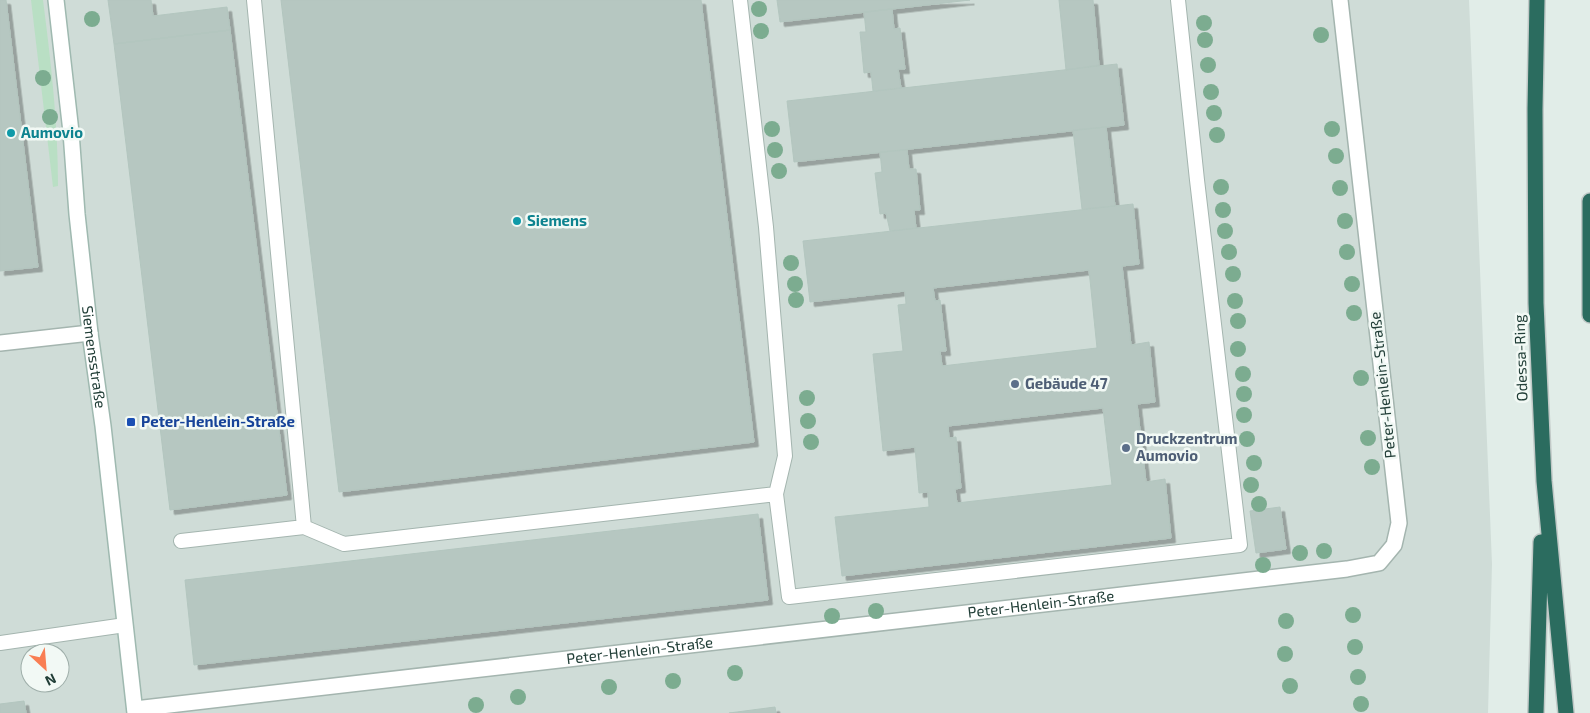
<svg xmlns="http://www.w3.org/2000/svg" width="1590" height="713" viewBox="0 0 1590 713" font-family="'Exo 2',sans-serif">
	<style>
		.built { fill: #cfdcd7; fill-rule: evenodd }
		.green { fill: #b9dfc4 }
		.building { fill: #b6c7c1; stroke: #b3c6bf; fill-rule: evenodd; filter: url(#shadow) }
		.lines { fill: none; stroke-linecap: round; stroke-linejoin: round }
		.lane-casing { stroke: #a4b5af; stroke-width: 16 }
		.street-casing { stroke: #a4b5af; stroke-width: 18 }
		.secondary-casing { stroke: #9fb9b0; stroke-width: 18 }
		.highway-casing { stroke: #c1c9c7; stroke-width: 18 }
		.lane { stroke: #fff; stroke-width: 14 }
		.street { stroke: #fff; stroke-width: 15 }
		.secondary { stroke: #fff; stroke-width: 15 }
		.highway { stroke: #2b6c5f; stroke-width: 15 }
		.tree { fill: #7cac90 }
		.culture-dot { fill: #0f9aa8; stroke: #f2f9f5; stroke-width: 2 }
		.service-dot { fill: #5c6f8a; stroke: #f2f9f5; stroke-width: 2 }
		.transit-dot { fill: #1a4fb4; stroke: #f2f9f5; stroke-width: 2 }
		.labels { text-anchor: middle; stroke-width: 5; stroke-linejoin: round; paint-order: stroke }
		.culture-label { font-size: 15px; font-weight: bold; fill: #0d838f; stroke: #f2f9f5; text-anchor: start }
		.street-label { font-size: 15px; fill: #213e37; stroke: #f2f9f5 }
		.service-label { font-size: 15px; font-weight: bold; fill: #4e5e75; stroke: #f2f9f5; text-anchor: start }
		.transit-label { font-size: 15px; font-weight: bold; fill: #164399; stroke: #f2f9f5; text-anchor: start }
	</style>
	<defs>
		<filter id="shadow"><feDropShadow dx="4.5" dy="4.5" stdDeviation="0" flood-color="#0004"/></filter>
	</defs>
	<rect width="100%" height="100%" fill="#e1ede8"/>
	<!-- built -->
	<path class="built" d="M0,0H1469L1492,564L1488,713H0ZM30,653H60V683H30Z"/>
	<!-- green -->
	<path class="green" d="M31,0H43C51,62 58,124 58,186L53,187Z"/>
	<!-- building -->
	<path class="building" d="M0,0H6L38,267L0,271Z
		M108,0H151L153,16L227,7L230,30L114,44Z
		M281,0H701L754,442L339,492Z
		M777,0H970L780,22Z
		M1059,0H1093L1099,65L1066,70Z
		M892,9L894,29L900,28L905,69H898L901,88L873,91L871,72L864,73L860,32H866L864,12Z
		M230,30L287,495L170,510L114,44Z
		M1117,64L1124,125L794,162L787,101Z
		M1106,127L1115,206L1082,209L1073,130Z
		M907,150L909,169H916L920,210H914L916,228L890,231L886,213L880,214L875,173L882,172L880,152Z
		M1133,204L1139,264L1122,266L1131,345L1149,342L1155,402L1137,404L1146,482L1165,479L1171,538L842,576L835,517L929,507L928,492L919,493L915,447L883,451L873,354L903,351L898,305L906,304L905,291L810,302L803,241ZM1089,270L1097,348L942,366L940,351H946L940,300L935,301L933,288ZM1103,408L1112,485L957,503L955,489L961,488L956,437L949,438L948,426Z
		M1280,507L1286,549L1256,553L1250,511Z
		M758,514L768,600L194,665L185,580Z
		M24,701L26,713H0V704Z
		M775,707L776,713H729Z"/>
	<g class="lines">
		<defs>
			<path id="lane" d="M254,0L304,527L344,544L776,494
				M740,0L766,227L785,456L776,494L789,597L1240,545L1197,180L1178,0
				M181,541L304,527
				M0,643L125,625"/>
			<g id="street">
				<path d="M0,343L90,333"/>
				<path id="s1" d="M135,709L1347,569L1379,563L1394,545L1399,523L1340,0"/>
			</g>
			<g id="secondary">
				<path id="s2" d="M56,0L71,132L77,214L90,333L103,426L135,713"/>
			</g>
			<path id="highway" d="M1537,0L1535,109L1536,303L1544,481L1566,713
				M1590,201V315
				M1536,713L1541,542"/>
		</defs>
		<!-- lane casing -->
		<use href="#lane" class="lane-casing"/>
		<!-- street casing -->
		<use href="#street" class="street-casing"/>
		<!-- secondary casing -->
		<use href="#secondary" class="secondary-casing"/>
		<!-- highway casing -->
		<use href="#highway" class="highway-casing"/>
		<!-- lane -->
		<use href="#lane" class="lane"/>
		<!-- street -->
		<use href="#street" class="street"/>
		<!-- secondary -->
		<use href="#secondary" class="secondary"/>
		<!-- highway -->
		<use href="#highway" class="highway"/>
	</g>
	<!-- trees -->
	<g class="tree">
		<circle cx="759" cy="9" r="8"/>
		<circle cx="92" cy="19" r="8"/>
		<circle cx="1204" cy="23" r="8"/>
		<circle cx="761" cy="31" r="8"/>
		<circle cx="1321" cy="35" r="8"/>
		<circle cx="1205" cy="40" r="8"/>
		<circle cx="1208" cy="65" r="8"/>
		<circle cx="43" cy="78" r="8"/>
		<circle cx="1211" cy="92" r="8"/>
		<circle cx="1214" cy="113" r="8"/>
		<circle cx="50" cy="117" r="8"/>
		<circle cx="772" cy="129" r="8"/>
		<circle cx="1332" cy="129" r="8"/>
		<circle cx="1217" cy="135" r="8"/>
		<circle cx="775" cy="150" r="8"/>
		<circle cx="1336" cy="156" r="8"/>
		<circle cx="779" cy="171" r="8"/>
		<circle cx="1221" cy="187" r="8"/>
		<circle cx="1340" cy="188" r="8"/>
		<circle cx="1223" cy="210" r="8"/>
		<circle cx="1345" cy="221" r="8"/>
		<circle cx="1225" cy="231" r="8"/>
		<circle cx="1229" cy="252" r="8"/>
		<circle cx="1347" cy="252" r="8"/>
		<circle cx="791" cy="263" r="8"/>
		<circle cx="1233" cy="274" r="8"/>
		<circle cx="795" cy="284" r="8"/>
		<circle cx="1352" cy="284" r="8"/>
		<circle cx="796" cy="300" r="8"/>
		<circle cx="1235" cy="301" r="8"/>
		<circle cx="1354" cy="313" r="8"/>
		<circle cx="1238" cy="321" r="8"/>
		<circle cx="1238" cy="349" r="8"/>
		<circle cx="1243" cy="374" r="8"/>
		<circle cx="1361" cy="378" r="8"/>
		<circle cx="1244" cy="394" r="8"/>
		<circle cx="807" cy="398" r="8"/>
		<circle cx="1244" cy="415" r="8"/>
		<circle cx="808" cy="421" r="8"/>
		<circle cx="1368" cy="438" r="8"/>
		<circle cx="1247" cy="439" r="8"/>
		<circle cx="811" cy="442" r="8"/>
		<circle cx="1254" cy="463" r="8"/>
		<circle cx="1372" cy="467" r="8"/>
		<circle cx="1251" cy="485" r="8"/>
		<circle cx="1259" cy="504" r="8"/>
		<circle cx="1324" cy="551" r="8"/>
		<circle cx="1300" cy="553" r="8"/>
		<circle cx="1263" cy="565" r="8"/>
		<circle cx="876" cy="611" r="8"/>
		<circle cx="1353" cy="615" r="8"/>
		<circle cx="832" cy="616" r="8"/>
		<circle cx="1286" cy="621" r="8"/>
		<circle cx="1355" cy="647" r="8"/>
		<circle cx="1285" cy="654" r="8"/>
		<circle cx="735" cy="673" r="8"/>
		<circle cx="1358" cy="677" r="8"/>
		<circle cx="673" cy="681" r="8"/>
		<circle cx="1290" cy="686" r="8"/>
		<circle cx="609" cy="687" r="8"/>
		<circle cx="518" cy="697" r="8"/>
		<circle cx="1361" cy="704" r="8"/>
		<circle cx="476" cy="705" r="8"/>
	</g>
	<!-- markers -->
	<g class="culture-dot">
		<circle cx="11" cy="133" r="5"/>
		<circle cx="517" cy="221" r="5"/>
	</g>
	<g class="service-dot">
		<circle cx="1015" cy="384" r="5"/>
		<circle cx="1126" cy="448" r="5"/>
	</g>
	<rect class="transit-dot" x="126" y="417" width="10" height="10" rx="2.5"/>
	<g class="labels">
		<!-- culture labels -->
		<g class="culture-label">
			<text x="21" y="138">Aumovio</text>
			<text x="527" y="226">Siemens</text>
		</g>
		<!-- street labels -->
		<g class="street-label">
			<text dy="5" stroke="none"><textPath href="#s2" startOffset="359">Siemensstraße</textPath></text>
			<text transform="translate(1521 358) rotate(-92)" y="5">Odessa-Ring</text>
			<text transform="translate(1383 385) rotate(-96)" y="5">Peter-Henlein-Straße</text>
			<text dy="5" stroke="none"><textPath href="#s1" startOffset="912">Peter-Henlein-Straße</textPath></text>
			<text dy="5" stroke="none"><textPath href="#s1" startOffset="508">Peter-Henlein-Straße</textPath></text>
		</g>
		<!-- service labels -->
		<g class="service-label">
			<text x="1025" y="389">Gebäude 47</text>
			<text x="1136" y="444">Druckzentrum<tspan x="1136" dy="17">Aumovio</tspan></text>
		</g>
		<!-- transit labels -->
		<g class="transit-label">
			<text x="141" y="427">Peter-Henlein-Straße</text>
		</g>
	</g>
	<!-- north arrow -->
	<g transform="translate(45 668) rotate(154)"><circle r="24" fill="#f2f9f5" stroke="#9eaea9"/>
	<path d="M0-4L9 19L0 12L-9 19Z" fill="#f97e53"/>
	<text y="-8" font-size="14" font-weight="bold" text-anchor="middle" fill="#213e37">N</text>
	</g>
</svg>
